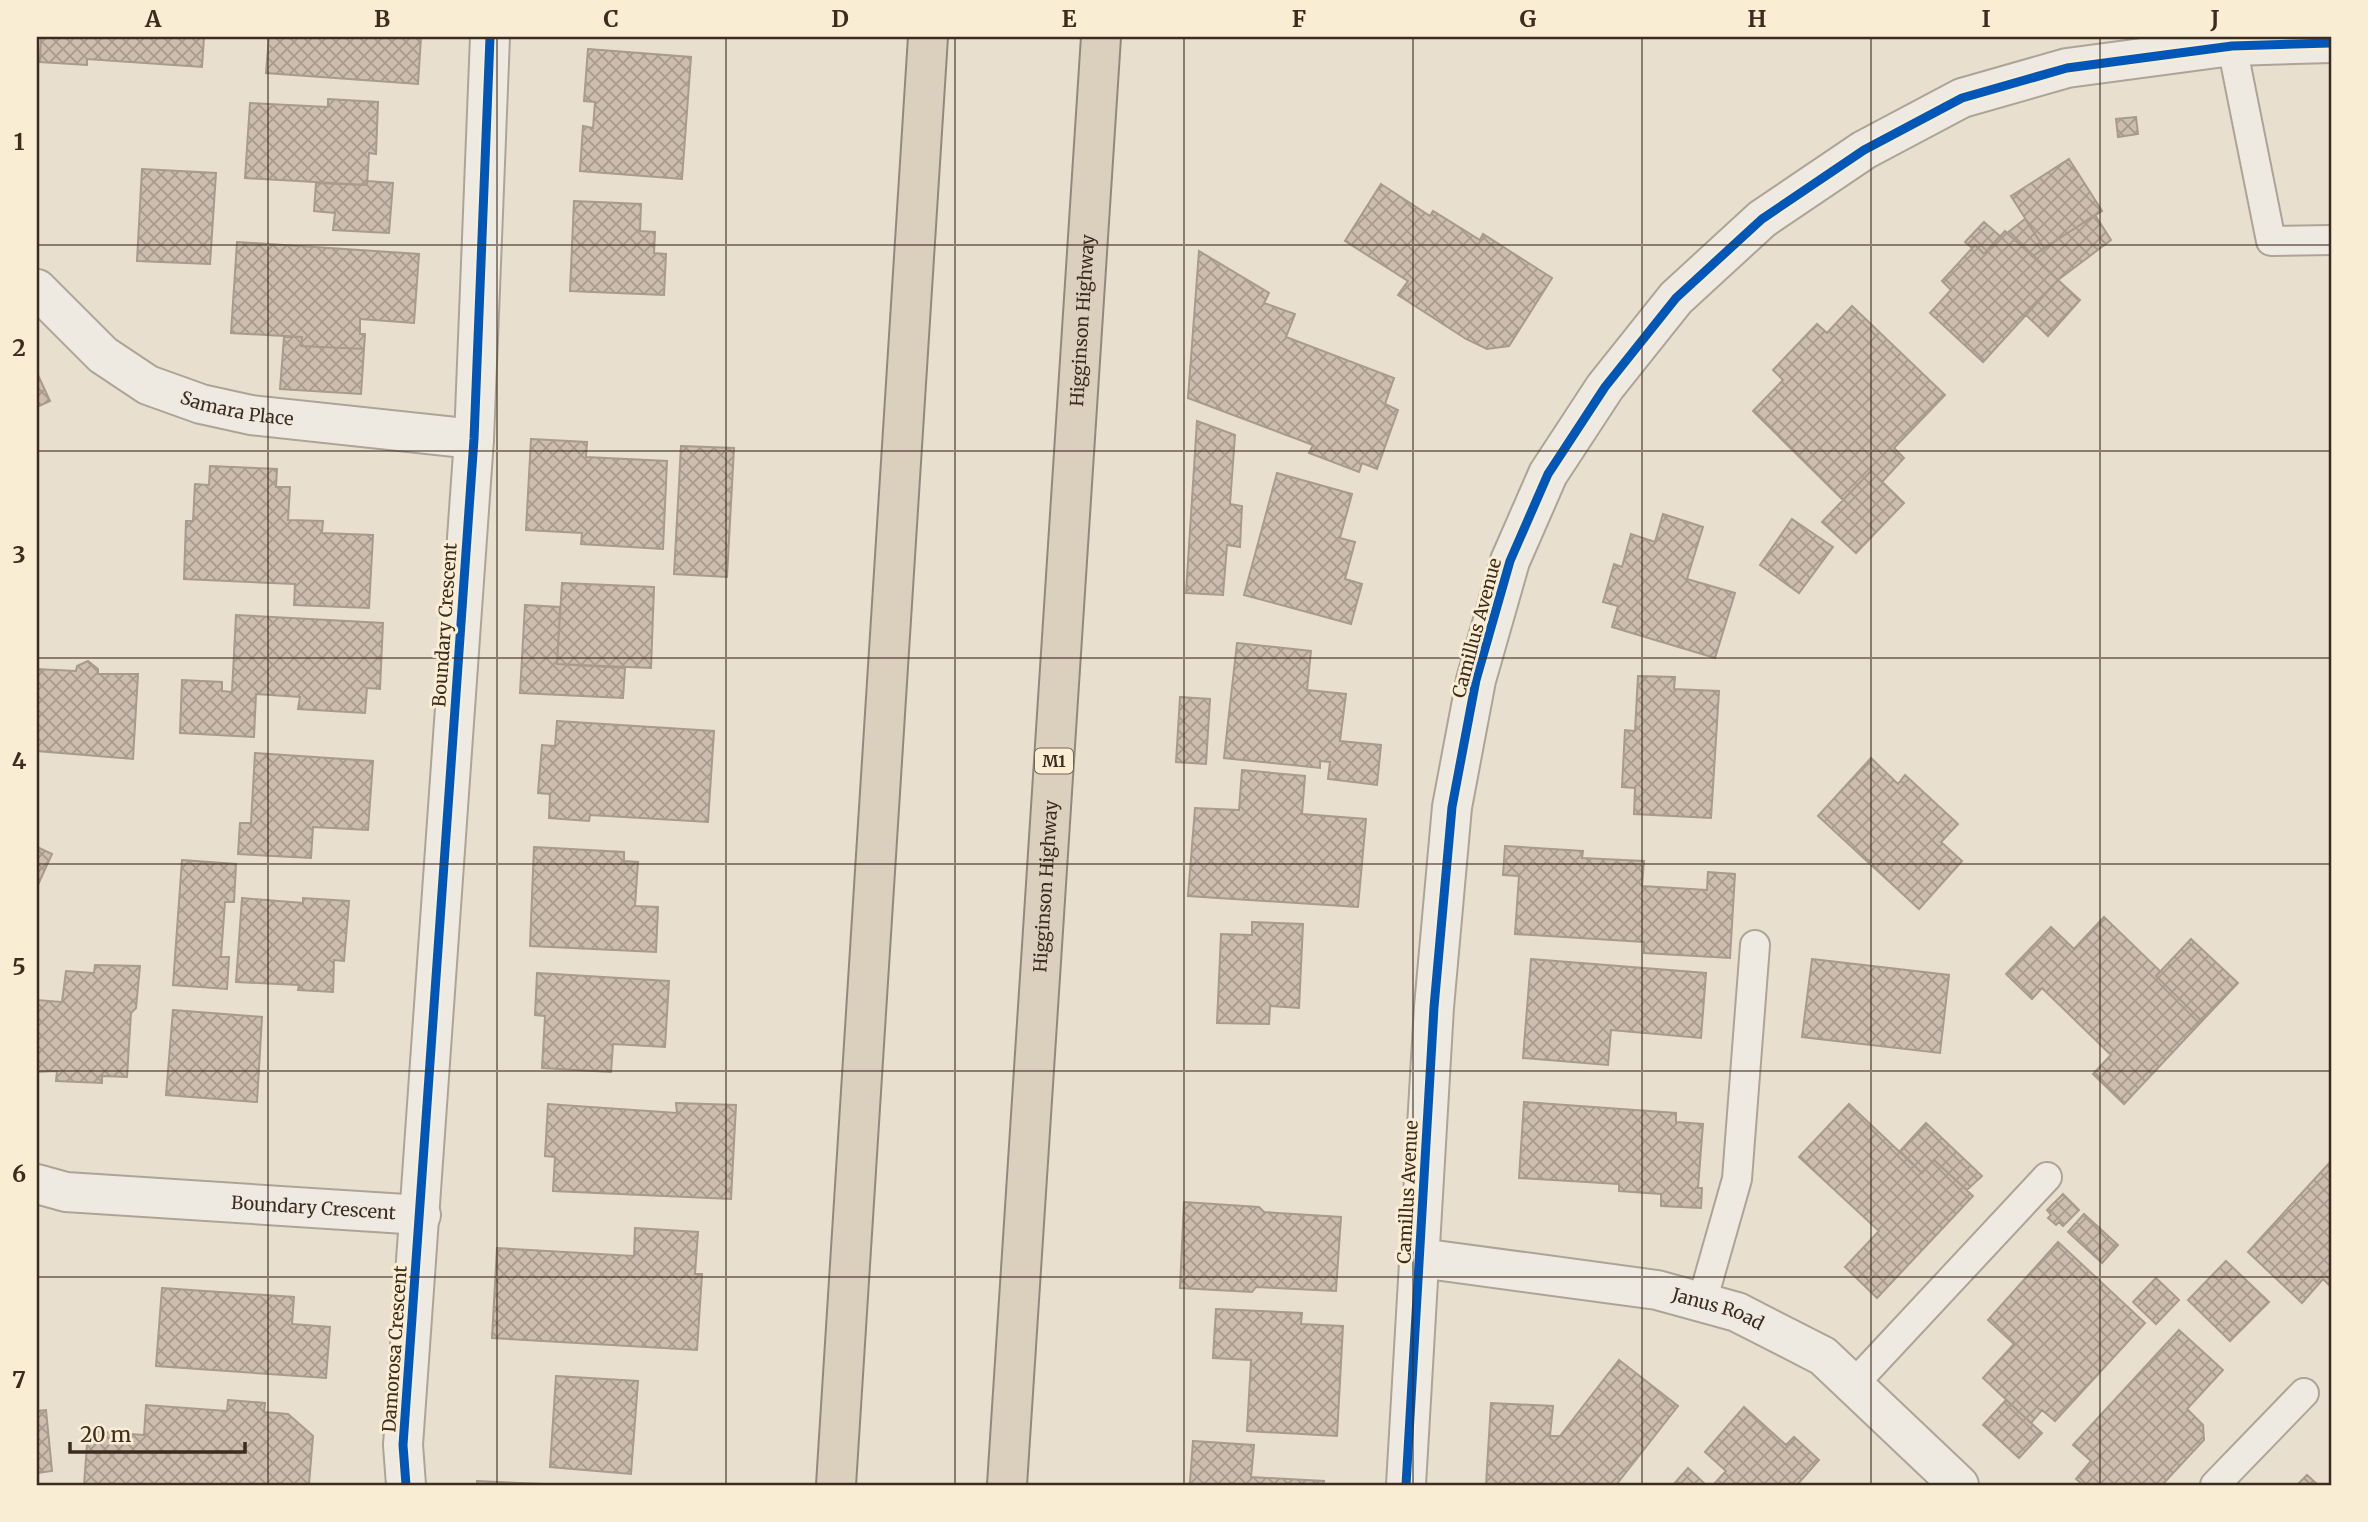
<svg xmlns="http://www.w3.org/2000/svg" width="2368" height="1522" viewBox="0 0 2368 1522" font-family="Merriweather,serif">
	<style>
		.building { fill: url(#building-cross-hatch); stroke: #a89a8d; stroke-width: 2 }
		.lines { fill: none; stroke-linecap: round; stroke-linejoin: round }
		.lane-casing { stroke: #ada497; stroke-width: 32 }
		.street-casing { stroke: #ada497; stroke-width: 42 }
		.highway-casing { stroke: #92897e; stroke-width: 42 }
		.lane { stroke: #efeae1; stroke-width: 28 }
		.street { stroke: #efeae1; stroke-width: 38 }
		.highway { stroke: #dbcfbe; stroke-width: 38 }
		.cycleway-casing { stroke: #f9edd4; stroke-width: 13 }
		.cycleway { stroke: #0057b8; stroke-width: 9 }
		.grid { fill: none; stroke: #3d2c1d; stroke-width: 2; stroke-opacity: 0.55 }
		.labels { text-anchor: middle; stroke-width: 6; stroke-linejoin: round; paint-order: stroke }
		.shield { fill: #f9edd4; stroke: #756654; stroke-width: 2 }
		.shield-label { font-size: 16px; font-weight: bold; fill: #3d2c1d }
		.street-label { font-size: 18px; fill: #3d2c1d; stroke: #f9edd4 }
		.neatline { fill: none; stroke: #3d2c1d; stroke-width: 2.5 }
		.grid-label { font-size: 23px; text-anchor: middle; font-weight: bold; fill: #3d2c1d }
	</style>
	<defs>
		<pattern id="building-cross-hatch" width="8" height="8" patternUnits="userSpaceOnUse" patternTransform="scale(1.75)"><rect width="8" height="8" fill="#ccbdaf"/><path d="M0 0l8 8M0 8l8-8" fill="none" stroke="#a79a8e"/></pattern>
	</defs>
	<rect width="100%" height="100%" fill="#e8dfce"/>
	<!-- building -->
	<path class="building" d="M41,37H204L202,67L87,59V65L40,62Z
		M269,37H421L418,84L266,73Z
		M588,49L691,57L682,179L580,171L583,126L593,128L595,102L584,101Z
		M328,99L378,102L376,154L369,153L367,185L245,178L250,103L328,107Z
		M2136,117L2138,134L2118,137L2116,119Z
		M2069,159L2102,211L2044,248L2011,196Z
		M142,169L216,173L210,264L137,261Z
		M367,181L393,183L389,233L333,230L335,213L314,211L316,183L367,185Z
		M1381,184L1430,216L1433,211L1480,240L1483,234L1552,278L1509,346L1487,349L1466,339L1398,295L1408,281L1345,241Z
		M574,201L641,204L640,231L655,232L654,253L666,254L664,295L570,291Z
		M2095,215L2111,240L2058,280L2033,256Z
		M2025,219L2044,248L2033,256L2007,233Z
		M1984,222L2000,236L1984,254L1975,245L1972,248L1965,242Z
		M2005,231L2058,280L1983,362L1930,313L1951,290L1942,281L1975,245L1984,254Z
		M237,242L419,254L414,323L360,319V334H365L364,349L301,346L302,337L231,333Z
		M1199,251L1269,293L1264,303L1295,314L1286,337L1394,378L1385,404L1398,410L1377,469L1362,463L1359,472L1309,453L1313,445L1188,398Z
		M2058,280L2080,300L2048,336L2026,315Z
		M1852,306L1945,395L1894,448L1904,458L1882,482L1871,471L1843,500L1753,411L1783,380L1773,370L1817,324L1827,333Z
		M284,337H302L301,346L364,349L361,394L280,389Z
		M37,373L50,401L37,407Z
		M1197,421L1235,435L1230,504L1242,506L1240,547L1227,545L1223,595L1186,593Z
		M531,439L587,442L586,457L667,461L663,549L581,544L582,533L526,530Z
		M681,446L734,448L727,577L674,574Z
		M210,466L277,469L276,487H290L288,520L323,521L322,533L373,535L369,608L294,605L295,584L184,579L186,521H193L195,484L209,485Z
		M1871,471L1904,503L1856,553L1822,522Z
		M1277,473L1352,494L1340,538L1355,542L1345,579L1362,584L1351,624L1244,595Z
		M1663,514L1703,527L1687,579L1735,593L1715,658L1612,627L1618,606L1603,602L1614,564L1622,567L1631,534L1655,542Z
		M1792,519L1833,547L1799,593L1760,565Z
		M562,583L654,587L651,668L557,664Z
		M525,605L560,607L557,664L625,668L623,698L520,693Z
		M236,615L383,623L380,689L367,688L365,713L298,709L300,697L256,694L254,737L180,733L182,680L222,682V691L232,692Z
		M1237,643L1311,651L1307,690L1346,694L1340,741L1381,745L1377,785L1328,779L1330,762L1320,761V768L1224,758Z
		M88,661L98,669V674H138L133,759L37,751V669L76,671L77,666Z
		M1638,676L1675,677L1674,689L1719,691L1711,818L1634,814L1635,788L1622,787L1625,730L1635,731Z
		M1180,697L1210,699L1206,764L1176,762Z
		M557,721L714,731L708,822L590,815L589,821L549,818L550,794L538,793L542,745L555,746Z
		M255,753L373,761L368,830L313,827L311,858L238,854L240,823H251Z
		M1871,758L1898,784L1905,775L1958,824L1941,842L1962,861L1919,909L1818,816Z
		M1242,770L1305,776L1302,814L1366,819L1358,907L1188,896L1195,808L1239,810Z
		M1505,846L1583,851L1582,858L1644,861L1642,886L1707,890L1708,872L1735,874L1730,958L1644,953V942L1515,934L1519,876L1503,875Z
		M37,847L52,854L37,887Z
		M534,847L624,852V861L638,862L635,906L658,907L656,952L530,946Z
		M182,860L236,864L234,902H225L221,957H229L227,989L173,985Z
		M242,898L303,903V898L349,901L344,961L334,960L333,992L298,990L299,985L236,982Z
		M2104,917L2160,971L2156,976L2202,1021L2124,1104L2093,1074L2111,1055L2042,988L2032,999L2006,974L2051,927L2074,949Z
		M1252,922L1303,924L1299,1008L1270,1006L1269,1024L1217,1023L1221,934L1252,935Z
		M2191,939L2238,983L2202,1021L2156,976Z
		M1531,959L1706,973L1701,1038L1611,1030L1608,1065L1523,1058Z
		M1812,959L1949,975L1940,1053L1802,1037Z
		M95,965L140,966L136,1008L131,1013L127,1077L102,1076V1083L56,1081L57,1071L37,1072V1000L62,1002L66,971L94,973Z
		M537,973L669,981L665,1047L613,1044L611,1072L542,1068L545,1016L535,1015Z
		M173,1010L262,1017L257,1102L166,1095Z
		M1524,1102L1676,1113V1122L1703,1124L1698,1188H1702L1701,1208L1661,1206V1194L1619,1191V1184L1519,1178Z
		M676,1103L736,1105L731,1199L553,1191L555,1157L545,1156L548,1104L677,1113Z
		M1849,1104L1922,1173L1934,1160L1973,1196L1877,1298L1845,1267L1879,1231L1799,1157Z
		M1926,1123L1982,1176L1967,1190L1934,1160L1922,1173L1900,1151Z
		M2331,1161V1287L2323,1279L2302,1303L2248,1252Z
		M2063,1194L2079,1210L2063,1226L2059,1222L2056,1225L2048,1218L2051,1215L2047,1210Z
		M1184,1202L1259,1207L1264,1212L1341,1217L1336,1291L1256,1287L1252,1292L1180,1288Z
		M2084,1214L2118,1245L2102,1263L2068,1232Z
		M635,1228L698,1232L695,1274H702L697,1350L492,1338L497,1248L634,1256Z
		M2058,1242L2145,1323L2055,1421L2042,1410L2031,1423L1983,1378L2014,1344L1988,1320Z
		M2226,1261L2269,1302L2230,1341L2188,1300Z
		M2156,1278L2179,1300L2156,1324L2133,1302Z
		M162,1288L294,1297L292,1324L330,1327L326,1378L156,1366Z
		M1216,1309L1302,1313L1301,1324L1343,1326L1337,1436L1247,1431L1251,1360L1213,1358Z
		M2179,1330L2223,1370L2187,1409L2203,1425L2204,1440L2162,1485H2083L2076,1479L2091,1461L2073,1445Z
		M1619,1360L1678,1406L1616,1485H1486L1491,1403L1553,1406L1550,1436H1560Z
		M556,1376L638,1381L631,1474L550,1467Z
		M228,1400L265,1403L264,1412L288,1414L313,1436L309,1484L84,1485L88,1431L144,1435L146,1405L227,1411Z
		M2006,1400L2042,1433L2019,1458L1983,1425Z
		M1744,1407L1786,1445L1794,1437L1819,1460L1797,1485H1713L1726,1471L1705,1452Z
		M46,1410L52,1471L37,1473V1411Z
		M1193,1441L1254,1445L1251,1477L1324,1481L1323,1485H1188L1190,1482Z
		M1688,1468L1706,1485H1673Z
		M2307,1475L2318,1485H2297Z
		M477,1481L543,1484L477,1485Z"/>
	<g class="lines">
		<defs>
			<path id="lane" d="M2232,46L2271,241L2331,240
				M1702,1302L1737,1179L1755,945
				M1853,1385L2047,1177
				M2215,1485L2304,1393"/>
			<g id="street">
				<path id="s1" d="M37,289L103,355L148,385L201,404L251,415L474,439"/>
				<path id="s2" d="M37,1184L66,1192L421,1215"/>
				<path id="s3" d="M1420,1258L1657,1290L1737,1312L1823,1356L1959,1485"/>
				<path d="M406,1485L403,1445L474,439L490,37"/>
				<path d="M1406,1485L1434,1007L1452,807L1476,680L1510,561L1548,474L1605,387L1676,298L1762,219L1864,150L1962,98L2067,68L2232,46L2331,43"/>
			</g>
			<g id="highway">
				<path d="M836,1485L928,37"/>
				<path id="s4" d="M1007,1485L1101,37"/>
			</g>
		</defs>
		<!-- lane casing -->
		<use href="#lane" class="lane-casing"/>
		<!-- street casing -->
		<use href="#street" class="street-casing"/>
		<!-- highway casing -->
		<use href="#highway" class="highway-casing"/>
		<!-- lane -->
		<use href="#lane" class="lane"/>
		<!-- street -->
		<use href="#street" class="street"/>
		<!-- highway -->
		<use href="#highway" class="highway"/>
		<defs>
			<path id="cycleway" d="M406,1485L403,1445L474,439L490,37
				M1406,1485L1434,1007L1452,807L1476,680L1510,561L1548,474L1605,387L1676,298L1762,219L1864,150L1962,98L2067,68L2232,46L2331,43"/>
		</defs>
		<!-- cycleway casing -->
		<use href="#cycleway" class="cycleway-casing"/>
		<!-- cycleway -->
		<use href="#cycleway" class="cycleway"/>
	</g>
	<!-- grid -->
	<path class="grid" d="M268,37V1485M497,37V1485M726,37V1485M955,37V1485M1184,37V1485M1413,37V1485M1642,37V1485M1871,37V1485M2100,37V1485M37,245H2331M37,451H2331M37,658H2331M37,864H2331M37,1071H2331M37,1277H2331"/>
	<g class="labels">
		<!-- shield labels -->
		<rect class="shield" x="1035" y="748.5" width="38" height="25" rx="5"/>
		<g class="shield-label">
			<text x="1054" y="767">M1</text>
		</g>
		<!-- street labels -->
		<g class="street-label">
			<text dy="6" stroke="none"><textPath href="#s4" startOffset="1167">Higginson Highway</textPath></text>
			<text dy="6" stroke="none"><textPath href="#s1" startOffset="240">Samara Place</textPath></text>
			<text transform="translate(445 625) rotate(-86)" y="6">Boundary Crescent</text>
			<text transform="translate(1477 628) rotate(-75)" y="6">Camillus Avenue</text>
			<text dy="6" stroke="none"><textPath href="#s4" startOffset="600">Higginson Highway</textPath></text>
			<text transform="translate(1408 1192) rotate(-87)" y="6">Camillus Avenue</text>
			<text dy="6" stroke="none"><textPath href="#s2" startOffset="278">Boundary Crescent</textPath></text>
			<text dy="6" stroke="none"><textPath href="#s3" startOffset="303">Janus Road</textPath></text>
			<text transform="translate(395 1349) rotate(-86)" y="6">Damorosa Crescent</text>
		</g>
	</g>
	<!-- border -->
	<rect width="2368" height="1522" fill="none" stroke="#f9edd4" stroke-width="77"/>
	<!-- scale -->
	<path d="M70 1442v10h175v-10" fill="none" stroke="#3d2c1d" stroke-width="3.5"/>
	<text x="80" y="1442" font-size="21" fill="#3d2c1d" stroke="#f9edd4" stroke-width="5" paint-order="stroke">20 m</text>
	<rect x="38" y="38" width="2292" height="1446" class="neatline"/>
	<g class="grid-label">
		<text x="153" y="27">A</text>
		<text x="382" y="27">B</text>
		<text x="611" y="27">C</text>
		<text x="840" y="27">D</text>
		<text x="1069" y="27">E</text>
		<text x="1299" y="27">F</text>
		<text x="1528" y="27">G</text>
		<text x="1757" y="27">H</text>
		<text x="1986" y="27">I</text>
		<text x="2215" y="27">J</text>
		<text x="19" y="150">1</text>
		<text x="19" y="356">2</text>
		<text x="19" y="563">3</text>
		<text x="19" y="769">4</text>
		<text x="19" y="975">5</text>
		<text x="19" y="1182">6</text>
		<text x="19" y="1388">7</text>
	</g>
</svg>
